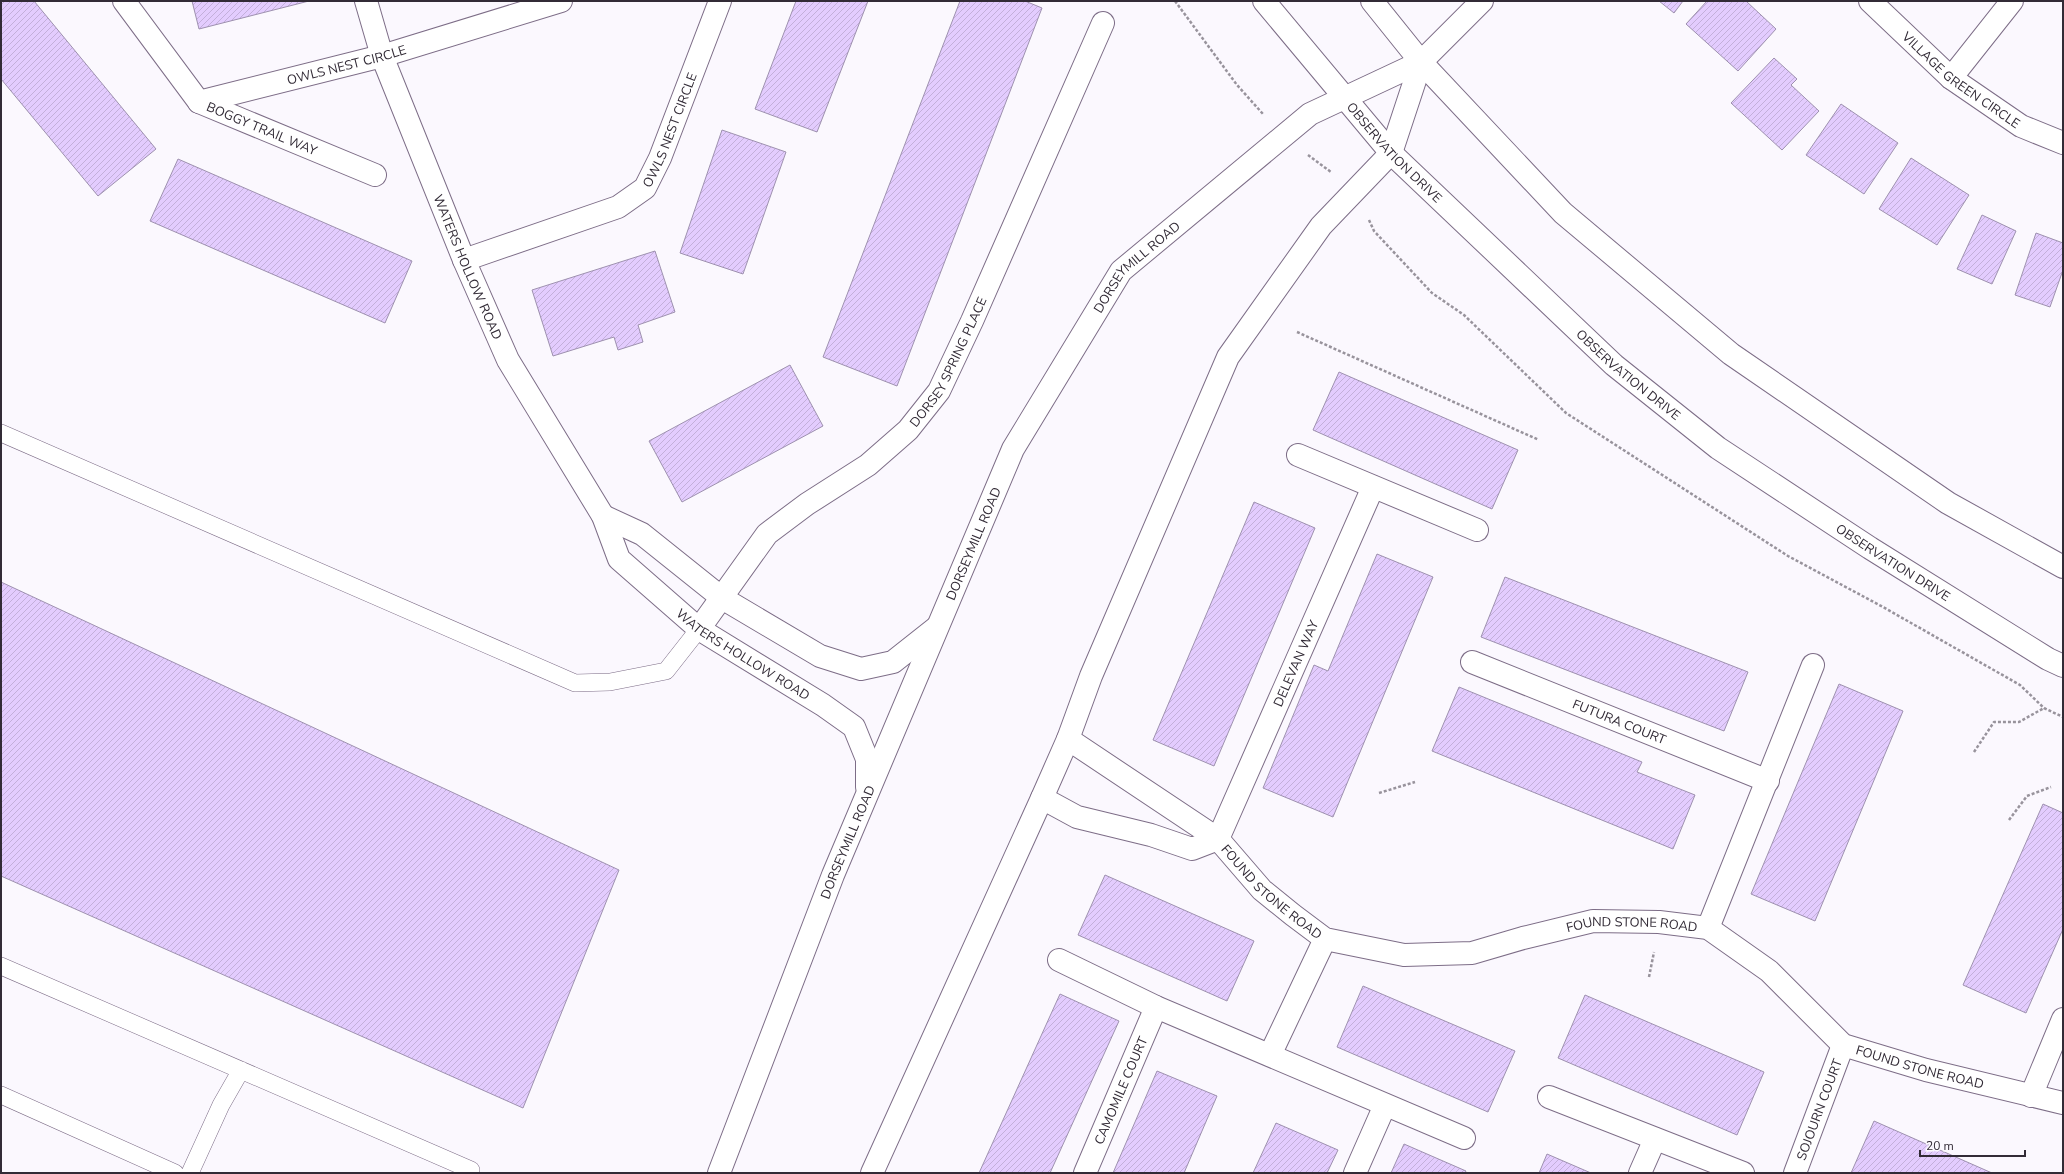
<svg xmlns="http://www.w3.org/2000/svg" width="2064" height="1174" viewBox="0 0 2064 1174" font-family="'Nunito Sans',sans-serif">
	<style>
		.building { fill: url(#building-hatch); stroke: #9e91af }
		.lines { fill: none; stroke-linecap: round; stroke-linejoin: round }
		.service-casing { stroke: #7d6d87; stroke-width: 18 }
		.minor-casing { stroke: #7d6d87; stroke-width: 24 }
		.tertiary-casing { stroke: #7d6d87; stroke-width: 24 }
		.path { stroke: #98939c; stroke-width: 2.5; stroke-dasharray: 3 2; stroke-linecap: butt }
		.service { stroke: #fff; stroke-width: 17 }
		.minor { stroke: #fff; stroke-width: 22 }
		.tertiary { stroke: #fff; stroke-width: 22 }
		.labels { text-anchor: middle; stroke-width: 3; stroke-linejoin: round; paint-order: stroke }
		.street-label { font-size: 13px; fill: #322b36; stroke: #fbf8fe }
	</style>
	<defs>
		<pattern id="building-hatch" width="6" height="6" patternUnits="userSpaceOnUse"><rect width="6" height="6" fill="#e3ccfe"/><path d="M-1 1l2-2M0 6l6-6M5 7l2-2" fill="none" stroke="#c3afda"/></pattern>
	</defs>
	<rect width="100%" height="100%" fill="#fbf8fe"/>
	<!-- building -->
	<path class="building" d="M1,1H34L156,149L98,196L1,79Z
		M192,1H309L199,29Z
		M796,1H868L817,132L755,109Z
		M960,1H1025L1042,8L897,386L823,357Z
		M1659,1H1683L1674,13Z
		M1707,1H1746L1776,29L1738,71L1686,24Z
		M1774,58L1797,79L1791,85L1819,111L1782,150L1731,103Z
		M1841,104L1898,143L1864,194L1806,155Z
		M722,130L786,152L743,274L680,253Z
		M1911,158L1969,195L1937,245L1879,209Z
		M178,159L412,261L385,323L150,221Z
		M1982,215L2016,231L1992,284L1957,269Z
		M2036,233L2063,243V270L2050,307L2015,295Z
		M655,251L675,312L638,325L643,342L618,350L614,337L553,356L532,290Z
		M790,365L823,426L682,502L649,441Z
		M1339,372L1518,450L1492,509L1313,430Z
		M1254,502L1315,528L1214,766L1153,740Z
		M1377,554L1433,577L1333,817L1263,788L1314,665L1328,671Z
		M1505,577L1748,672L1724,731L1481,637Z
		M1,582L619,870L523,1108L1,876Z
		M1839,684L1903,711L1815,921L1751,894Z
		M1459,687L1642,762L1637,772L1695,795L1673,849L1432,751Z
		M2043,804L2063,813V929L2026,1013L1963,985Z
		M1105,875L1254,941L1227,1001L1078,935Z
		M1363,986L1515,1051L1488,1112L1337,1047Z
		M1060,994L1119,1021L1050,1173H979Z
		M1585,995L1764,1072L1737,1135L1558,1058Z
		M1157,1071L1217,1096L1184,1173H1113Z
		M1874,1121L1992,1173H1851Z
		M1276,1123L1338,1150L1327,1173H1253Z
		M1404,1144L1466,1171L1465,1173H1391Z
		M1547,1154L1591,1173H1539Z"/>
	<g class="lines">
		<defs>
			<path id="service" d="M1,433L575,683L610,682L666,671L699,629
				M1,966L471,1170
				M1,1095L175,1173
				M190,1173L221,1105L241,1070"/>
			<g id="minor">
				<path id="s1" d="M124,1L199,102L375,175"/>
				<path id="s2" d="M366,1L382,56L464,260L508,360L603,516L619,559L699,629L823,705L854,727L867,759V787"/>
				<path id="s3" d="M1870,1L1951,78L2021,126L2063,143"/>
				<path d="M1951,78L2012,1"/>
				<path id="s4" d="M199,102L382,56L561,1"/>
				<path id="s5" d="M464,260L618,207L645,188L660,158L720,1"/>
				<path d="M1298,455L1477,530"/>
				<path d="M603,516L642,534L722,598L820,656L861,669L893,662L936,628"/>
				<path id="s6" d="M699,629L767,534L807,504L868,465L908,430L939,391L972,321L1103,23"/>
				<path id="s7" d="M1472,662L1768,781"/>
				<path id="s8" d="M1068,739L1218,839L1262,890L1293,915L1325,939L1404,955L1472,953L1523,938L1593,921L1659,922L1708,928L1769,971L1843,1045L1926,1070L2063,1103"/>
				<path d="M1042,798L1077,817L1151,835L1192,849L1218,839"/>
				<path id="s9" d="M1218,839L1373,487"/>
				<path d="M1708,928L1813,665"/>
				<path d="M1059,960L1156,1007L1464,1138"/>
				<path d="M1270,1055L1325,939"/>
				<path d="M2031,1096L2063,1019"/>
				<path d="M1549,1097L1743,1173"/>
				<path id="s10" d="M719,1173L833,875L1013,449L1121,271L1310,114L1421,62L1482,1"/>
				<path d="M872,1173L1042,798L1068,739L1091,676L1228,357L1321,226L1391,153L1421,62"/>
				<path id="s11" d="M1085,1173L1156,1007"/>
				<path d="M1355,1173L1385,1105"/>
				<path d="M1640,1173L1655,1139"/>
				<path id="s12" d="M1795,1173L1843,1045"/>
			</g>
			<g id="tertiary">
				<path id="s13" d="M1264,1L1391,153L1614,365L1718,448L1870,548L2048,659L2063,666"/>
				<path d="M1372,1L1421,62L1563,213L1731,354L1948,503L2063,567"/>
			</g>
		</defs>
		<!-- service casing -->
		<use href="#service" class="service-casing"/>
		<!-- minor casing -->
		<use href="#minor" class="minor-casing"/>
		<!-- tertiary casing -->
		<use href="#tertiary" class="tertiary-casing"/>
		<!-- path -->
		<path class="path" d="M1175,1L1237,85L1263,114
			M1308,155L1331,172
			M1369,220L1374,231L1432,293L1464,315L1566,413L1788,556L1883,607L2020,685L2044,708L2063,717
			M1297,332L1539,440
			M1974,752L1994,722H2019L2044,708
			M1379,793L1415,782
			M2009,820L2027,796L2051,787
			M1649,977L1654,952"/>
		<!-- service -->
		<use href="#service" class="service"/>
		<!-- minor -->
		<use href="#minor" class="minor"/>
		<!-- tertiary -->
		<use href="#tertiary" class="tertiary"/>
	</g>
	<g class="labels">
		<!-- street labels -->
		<g class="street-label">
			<text dy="5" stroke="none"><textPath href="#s4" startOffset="152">OWLS NEST CIRCLE</textPath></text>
			<text dy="5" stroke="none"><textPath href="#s3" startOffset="121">VILLAGE GREEN CIRCLE</textPath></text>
			<text dy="5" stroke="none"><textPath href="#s1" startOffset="194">BOGGY TRAIL WAY</textPath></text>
			<text dy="5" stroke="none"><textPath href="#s5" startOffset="259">OWLS NEST CIRCLE</textPath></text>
			<text dy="5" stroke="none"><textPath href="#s13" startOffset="200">OBSERVATION DRIVE</textPath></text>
			<text dy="5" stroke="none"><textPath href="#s2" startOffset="285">WATERS HOLLOW ROAD</textPath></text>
			<text dy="5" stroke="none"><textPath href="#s10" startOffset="1003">DORSEYMILL ROAD</textPath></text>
			<text dy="5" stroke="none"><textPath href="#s6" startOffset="372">DORSEY SPRING PLACE</textPath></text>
			<text dy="5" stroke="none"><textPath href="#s13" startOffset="523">OBSERVATION DRIVE</textPath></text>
			<text dy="5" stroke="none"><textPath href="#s10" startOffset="679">DORSEYMILL ROAD</textPath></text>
			<text dy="5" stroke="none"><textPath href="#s13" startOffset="848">OBSERVATION DRIVE</textPath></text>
			<text dy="5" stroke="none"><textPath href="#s2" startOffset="772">WATERS HOLLOW ROAD</textPath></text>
			<text dy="5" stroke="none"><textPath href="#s9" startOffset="192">DELEVAN WAY</textPath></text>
			<text dy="5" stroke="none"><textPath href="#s7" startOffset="159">FUTURA COURT</textPath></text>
			<text dy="5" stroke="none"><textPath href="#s10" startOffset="355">DORSEYMILL ROAD</textPath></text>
			<text dy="5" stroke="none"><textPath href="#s8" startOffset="256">FOUND STONE ROAD</textPath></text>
			<text dy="5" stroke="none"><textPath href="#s8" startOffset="640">FOUND STONE ROAD</textPath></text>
			<text dy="5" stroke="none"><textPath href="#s8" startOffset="976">FOUND STONE ROAD</textPath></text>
			<text dy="5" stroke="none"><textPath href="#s11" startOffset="90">CAMOMILE COURT</textPath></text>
			<text dy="5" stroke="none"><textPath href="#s12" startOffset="68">SOJOURN COURT</textPath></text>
		</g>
	</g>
	<!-- border -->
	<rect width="2064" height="1174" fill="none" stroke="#322b36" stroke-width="4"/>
	<!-- scale -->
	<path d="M1920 1150v6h105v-6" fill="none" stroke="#322b36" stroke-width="2"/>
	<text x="1926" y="1150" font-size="12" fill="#322b36" stroke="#fbf8fe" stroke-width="3" paint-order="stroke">20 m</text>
</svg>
